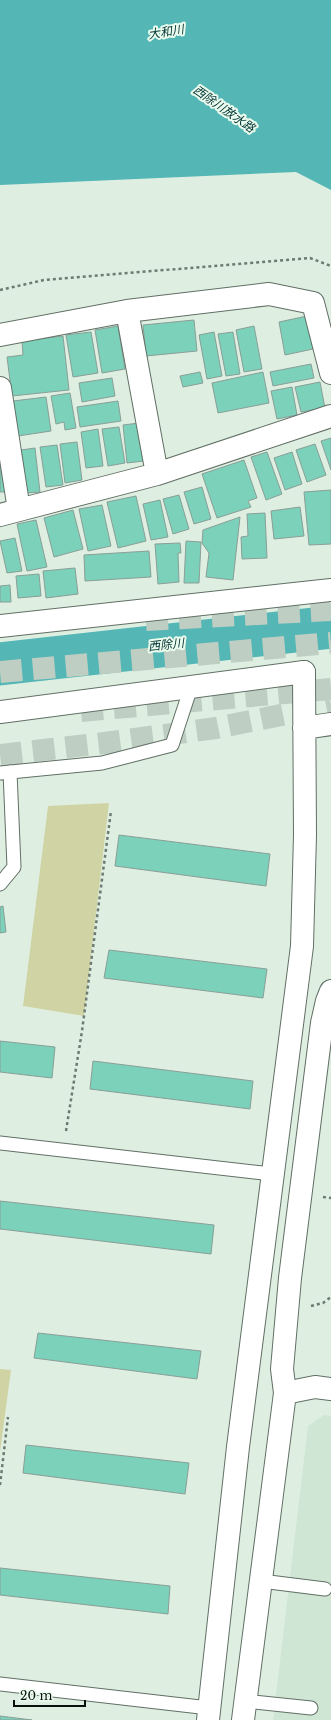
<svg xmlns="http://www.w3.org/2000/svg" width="331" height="1720" viewBox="0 0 331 1720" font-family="'Libre Baskerville','Noto Sans JP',serif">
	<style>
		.built { fill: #cfe6d4 }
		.green { fill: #d0d4a4 }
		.water { fill: #54b6b5 }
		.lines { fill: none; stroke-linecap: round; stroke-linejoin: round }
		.river { stroke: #54b6b5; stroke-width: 43 }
		.building { fill: #7bd1b9; stroke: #8a9e97 }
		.highway-tunnel { stroke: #becec2; stroke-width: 22; stroke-dasharray: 22 11; stroke-linecap: butt }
		.lane-casing { stroke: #616f64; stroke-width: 15 }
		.street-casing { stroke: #616f64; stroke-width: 24 }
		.secondary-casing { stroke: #616f64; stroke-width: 24 }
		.path { stroke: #6e7a71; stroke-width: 2.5; stroke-dasharray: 3 3; stroke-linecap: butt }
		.lane { stroke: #fff; stroke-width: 13 }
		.street { stroke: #fff; stroke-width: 22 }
		.secondary { stroke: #fff; stroke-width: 22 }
		.labels { text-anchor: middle; stroke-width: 4; stroke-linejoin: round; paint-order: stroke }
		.water-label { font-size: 12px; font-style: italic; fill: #013232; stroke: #ebfcef }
	</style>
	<rect width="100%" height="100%" fill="#deefe2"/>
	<!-- built -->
	<path class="built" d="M324,1415L331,1416V1720H273L308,1426Z"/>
	<!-- green -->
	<path class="green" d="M109,803L84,1016L23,1006L48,806Z
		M0,1369L11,1370L0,1452Z"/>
	<!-- water -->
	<path class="water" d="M0,0H331V190L296,172L0,185Z"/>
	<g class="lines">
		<!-- river -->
		<path class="river" d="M0,664L331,627"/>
	</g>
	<!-- building -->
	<path class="building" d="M307,316L313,349L285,355L279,322Z
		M194,320L197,351L146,356L143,325Z
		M118,326L125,369L102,373L95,330Z
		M254,326L262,369L244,372L236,330Z
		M91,332L98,373L73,377L66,335Z
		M214,332L222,376L207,379L199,335Z
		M233,332L240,374L226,376L218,334Z
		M63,336L69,390L12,396L7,357L23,355L22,341Z
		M311,364L314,378L273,386L270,372Z
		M200,372L203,383L183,387L180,376Z
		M263,372L269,403L218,413L212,383Z
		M112,378L115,396L82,402L79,383Z
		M320,382L325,408L301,412L295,387Z
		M292,387L297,415L277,419L271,391Z
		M70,393L76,428L65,430L64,422L56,424L51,396Z
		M46,397L51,431L18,436L13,401Z
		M118,401L121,421L80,427L77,407Z
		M139,423L144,461L127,463L123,425Z
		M119,427L125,463L108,466L102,429Z
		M98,429L103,466L86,468L81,432Z
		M331,438V470L321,441Z
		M77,442L82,480L65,483L60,444Z
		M315,444L326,475L307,482L296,450Z
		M57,445L63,485L46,487L40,447Z
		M35,448L40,492L27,493L21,450Z
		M267,452L282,494L266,500L251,457Z
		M292,452L302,484L285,490L274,458Z
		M0,456L5,492H0Z
		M244,460L257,498L248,501L251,507L217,518L202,474Z
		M202,487L211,519L194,524L184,492Z
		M331,490V544L309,545L304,492Z
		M179,495L189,529L173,534L163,499Z
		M136,496L146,541L118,548L107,502Z
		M160,500L168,537L151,540L143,504Z
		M102,505L111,546L88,551L79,509Z
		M300,507L304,536L274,539L271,511Z
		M73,510L83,549L54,557L44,518Z
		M265,513L267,558L242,559L241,537L248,536L247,514Z
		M240,517L233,580L206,577L209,553L202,543L203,530Z
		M36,520L47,567L27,571L17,524Z
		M15,538L22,571L7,573L0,541Z
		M186,541L201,542L199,583H184Z
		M180,543L181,553H178L179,582L158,584L155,544Z
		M149,551L151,577L85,581L84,555Z
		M75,568L78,594L46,598L43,571Z
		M39,574L41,596L18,598L16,576Z
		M10,585L11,602H0V586Z
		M119,835L270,854L266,886L115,866Z
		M3,906L6,932L0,933V907Z
		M109,950L267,969L263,998L104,978Z
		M0,1041L55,1047L52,1078L0,1072Z
		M93,1061L253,1081L250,1109L90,1089Z
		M0,1201L214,1225L211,1254L0,1229Z
		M38,1333L201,1351L197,1379L34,1358Z
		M26,1445L189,1463L185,1494L23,1473Z
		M0,1568L170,1586L168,1614L0,1595Z
		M0,1716L32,1720H0Z"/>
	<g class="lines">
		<!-- highway-tunnel -->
		<path class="highway-tunnel" d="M146,620L331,610
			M0,672L331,643
			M81,711L331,689
			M0,755L112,742L216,728L331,705"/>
		<defs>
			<path id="lane" d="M0,773L102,763L172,745L191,687
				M0,884L14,867L10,772
				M0,1143L272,1174
				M261,1581L325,1589
				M0,1684L209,1708
				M245,1701L311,1708"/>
			<path id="street" d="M127,311L157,474L331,416
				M0,335L127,311L269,294L313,303L331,373
				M0,388L19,510L0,515
				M19,510L157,474
				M304,728L331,724
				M285,1393L282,1369L290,1278L322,1023L327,1001L331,991
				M208,1720L238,1447L302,946L305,835L304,672"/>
			<path id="secondary" d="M0,626L331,590
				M0,712L304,672
				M243,1720L285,1393L315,1387L331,1389"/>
		</defs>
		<!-- lane casing -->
		<use href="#lane" class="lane-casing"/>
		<!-- street casing -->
		<use href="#street" class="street-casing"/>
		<!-- secondary casing -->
		<use href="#secondary" class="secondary-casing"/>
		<!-- path -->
		<path class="path" d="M0,290L44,280L310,258L331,266
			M66,1131L82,1031L111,811
			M323,1197L331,1198
			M311,1306L323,1303L331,1297
			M0,1485L8,1417"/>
		<!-- lane -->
		<use href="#lane" class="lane"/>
		<!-- street -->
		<use href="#street" class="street"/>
		<!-- secondary -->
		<use href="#secondary" class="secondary"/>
	</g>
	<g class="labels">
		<!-- water labels -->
		<g class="water-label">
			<text transform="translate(166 32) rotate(-9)" y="4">大和川</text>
			<text transform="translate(224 109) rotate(35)" y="4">西除川放水路</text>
			<text transform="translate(166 645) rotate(-6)" y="4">西除川</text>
		</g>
	</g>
	<!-- scale -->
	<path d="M14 1700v6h71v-6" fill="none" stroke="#0a100c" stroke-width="2"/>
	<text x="20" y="1700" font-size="12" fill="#0a100c" stroke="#ebfcef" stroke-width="3" paint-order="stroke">20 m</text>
</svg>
